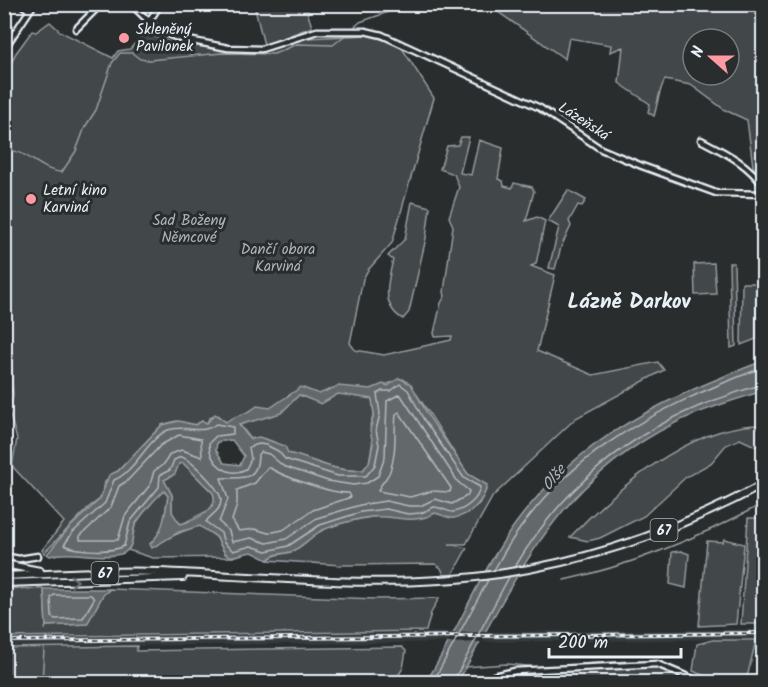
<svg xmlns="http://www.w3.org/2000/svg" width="768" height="687" viewBox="0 0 768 687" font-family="Kalam,sans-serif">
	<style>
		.built { fill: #363a3b }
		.green { fill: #424648; stroke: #959ca0; stroke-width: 1.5; fill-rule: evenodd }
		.water { fill: #63686b; stroke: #989fa3; stroke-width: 1.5; fill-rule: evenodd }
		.pier { fill: #2a2d2e }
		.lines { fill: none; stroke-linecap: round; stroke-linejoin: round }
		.shore { stroke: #b3bac0; stroke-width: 1.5 }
		.stream { stroke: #989fa3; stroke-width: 1.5 }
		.minor-casing { stroke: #e8f1f8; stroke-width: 9 }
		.major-casing { stroke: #e8f1f8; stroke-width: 10 }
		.minor { stroke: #2a2d2e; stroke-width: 4.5 }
		.major { stroke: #2a2d2e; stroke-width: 6 }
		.rail-casing { stroke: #e8f1f8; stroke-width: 4 }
		.rail { stroke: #2a2d2e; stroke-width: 1.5; stroke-dasharray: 4.5; stroke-linecap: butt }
		.oneway { stroke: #6c7275 }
		.poi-dot { fill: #ff9aa2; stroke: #2a2d2e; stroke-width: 2 }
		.labels { text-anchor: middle; stroke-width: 6; stroke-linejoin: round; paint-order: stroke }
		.shield { fill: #2a2d2e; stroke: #afb6bb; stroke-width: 1.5 }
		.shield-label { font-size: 14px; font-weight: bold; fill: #e8f1f8 }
		.poi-label { font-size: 15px; fill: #e8f1f8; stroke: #2a2d2e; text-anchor: start }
		.street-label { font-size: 15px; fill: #e8f1f8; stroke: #2a2d2e }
		.park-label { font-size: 15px; fill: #aeb5ba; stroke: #2a2d2e }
		.water-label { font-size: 16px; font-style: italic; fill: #acb3b9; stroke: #2a2d2e }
		.district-label { font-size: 21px; font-weight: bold; fill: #e8f1f8; stroke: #2a2d2e }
	</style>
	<rect width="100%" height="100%" fill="#2a2d2e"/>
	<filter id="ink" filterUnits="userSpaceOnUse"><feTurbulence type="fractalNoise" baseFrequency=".0167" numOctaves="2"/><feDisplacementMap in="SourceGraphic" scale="12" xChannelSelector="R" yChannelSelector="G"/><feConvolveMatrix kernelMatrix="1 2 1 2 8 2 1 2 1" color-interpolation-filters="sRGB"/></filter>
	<g filter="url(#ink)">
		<!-- built -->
		<path class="built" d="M764,629L763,639L5,647L4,637Z"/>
		<!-- green -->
		<path class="green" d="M494,4L763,5V183L753,166L747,120L725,110L691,85L665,80C660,86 657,106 654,116L648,112L650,104L619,83L623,47L610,52L611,45L569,38L565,59L491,7ZM693,39H729V75H693Z
			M254,5H305L312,27L264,45Z
			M50,22L61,32L113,58L118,51L130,49L147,30L157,38L176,44L260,53L307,38L369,35L400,45L434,98L392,243L368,270L363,279L350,343L355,350L384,355L451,340L452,336L435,337L434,333L441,303L445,296L444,292L453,226L449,217L459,187L454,174L440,169L447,146L458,145L461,137H469L460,173L471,175L479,140L503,148L498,179L503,181L504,186L512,188L514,183L532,187L534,191L526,221L537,217L545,221L536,264L531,266L555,275L537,351L593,375L658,362L664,370L576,418L493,496L466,544H449L467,548L452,575H444L441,568L435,564L341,565L268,560C274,553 284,555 293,551C302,546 310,538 319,532C337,522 362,519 382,515C404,512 405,525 435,513L453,518L479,504L487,488C481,483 473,479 468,474C456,458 414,384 403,379L371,389L374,414L370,425L373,440L369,463L363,470C336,473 313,459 287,453L284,446C272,442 264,436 251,439L239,424L223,421L218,415L209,418L207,423L203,421L197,425L176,421L162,425L118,471L112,474L105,482L100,499L89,507L44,553L42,550L64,522L12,466L17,439L9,412L13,396L4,234V77L16,53L32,31L36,32Z
			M568,190L586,200L582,206L578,205L569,221L571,226L561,247L555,269L549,268L559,227L548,221Z
			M412,202L430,207L426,238L409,312L403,319C380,306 388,281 393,260L388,256L405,239Z
			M714,263L716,294L695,295L694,264Z
			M729,263H734L736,346L731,348Z
			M742,283H756V339L741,345Z
			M756,425L763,433V446L757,447L740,439L726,445L711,463L686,477L644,516L600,538L588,541L570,537C616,489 687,428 756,425Z
			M183,463L213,493L215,500L211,509L182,524L176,521L172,512V495L164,480L172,476L179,464Z
			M164,491L168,496C165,513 165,531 151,543C169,541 182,529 200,526L216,537L225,554L234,557L153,558L128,550C134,542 132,535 135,526C139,517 157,496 164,491Z
			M748,518H763L764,597L760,611L763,612V624H741Z
			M724,539L744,544L736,624L699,626L707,541L723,542Z
			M681,551L689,554L686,588L670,584L672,552Z
			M5,588L44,589L46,626L87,624L103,595L110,589L376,599L439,598L431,613L426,631L5,637Z
			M713,640H756L746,682H719L693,671L697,644Z
			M137,646L136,651L402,647L406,651L403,668L394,682H5V648Z
			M657,664L700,682H494V676L515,671Z"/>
		<!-- water -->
		<path class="water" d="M763,361V391C735,400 705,408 677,422C559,480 518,573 458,682H426C451,642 469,599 493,558C557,448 650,404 763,361Z
			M399,378L411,384L429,417L468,474L487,485C484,502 470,515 454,518C448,519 441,514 435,513C410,527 392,512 364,518C349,521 332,525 319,532C310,538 302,546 293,551C284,555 274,552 268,560L252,552C230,556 228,564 218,539C215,534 204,530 200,526L179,532L152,548L150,544C164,531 165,514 168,496L164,491C157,496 141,515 136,523C130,534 136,545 124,553C100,561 73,549 50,556L47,554L69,528L100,499L109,475L118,471L162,425L179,421L195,425L202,421L206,424L215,414L226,422C236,414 247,415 257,406L270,408L301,387L319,394L338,386L371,389L383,384L388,386ZM338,394L372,399L374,414L370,430L373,444L369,463L363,470C336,473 313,459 288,453L285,446L259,437L250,439L239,425L281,413L299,395L321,404ZM232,440L244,456L240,465L224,463L216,450L217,442ZM183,463L213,493C220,510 194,521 180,524L172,512V495L164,480L175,474L179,464Z
			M44,589H110L103,595L87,624L46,626Z"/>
		<!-- pier -->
		<path class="pier" d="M489,632L483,642L447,643L452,633Z"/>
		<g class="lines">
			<!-- shore -->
			<path class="shore" d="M400,384L408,390L424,420L464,478L480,487C479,499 465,510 453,512C447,512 441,507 434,507L421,513L408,514L386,509L361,512L320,525L288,546L267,551L251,546L233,551L224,543L221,533L206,522C210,514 221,512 221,500C221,490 191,459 181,457L174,460L170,470L160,475L159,487L130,522L124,546C111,553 77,551 64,545L73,532L105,503L114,480C135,472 148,438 168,430C185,424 201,436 216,424L233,427V434L216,436L209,443C209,462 227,479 246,469L251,459L249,447L259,444L266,445L278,451L285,459L338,476H366L375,465L379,445L376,430L380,414L377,394L382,391H391Z
				M400,394L458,482L469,491L468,495L452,504L435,499L420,506H409L386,501L360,505L317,518L286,539L267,543L251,538L232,542L229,531L219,522L228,499L221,478C241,477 258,483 258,454L261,452L269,454L283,466L328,481L353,485L367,483L378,476L385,457L387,401Z
				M399,412L451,488L450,492L432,491L410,497L378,491C380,484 387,479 390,471C397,452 394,433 396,414Z
				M179,435L201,439L202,457L182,450L170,454L164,464L154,471L150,485L125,516L118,540H80V536L111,507L119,486L127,481L161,445Z
				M268,467C284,477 329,493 349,493L351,497L313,510L283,530L268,533L255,529L239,531L232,520L237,505V490L255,483Z
				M515,567C561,489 630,431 715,400C731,395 748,387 764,385
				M494,570C554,458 650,410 764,367
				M54,595H91L94,599L83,618L55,619L52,617L51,598Z
				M433,682L488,580
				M453,682L509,577"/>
			<!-- stream -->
			<path class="stream" d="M351,30L360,22L411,4
				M4,150C26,148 41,172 62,172L76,151L85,127L96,110L112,63L120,53H132L140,59L149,60L222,53L274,54L297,44L333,45L348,33
				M564,580C634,565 700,537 764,503
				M45,629L46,626
				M464,667L507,664L537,667L629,661L654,662
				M673,668L708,682
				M42,682L44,649"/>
			<defs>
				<path id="minor" d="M21,4L29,10
					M131,4L159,31L178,38L228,48L261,49L317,31H365L382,35L540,108L601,149L642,166L716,193L764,194
					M148,23L160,4
					M76,29L101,4
					M8,43L34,4
					M701,140C726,153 749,164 764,187
					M4,391H7
					M4,556L19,559L38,556
					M494,682V676L515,671L657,664L700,682"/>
				<path id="major" d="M4,564L40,571
					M4,576C56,574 108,570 159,572C252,576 346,586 440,580C554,573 664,538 764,484
					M4,583L183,577"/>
			</defs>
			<!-- minor casing -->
			<use href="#minor" class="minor-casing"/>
			<!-- major casing -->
			<use href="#major" class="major-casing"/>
			<!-- minor -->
			<use href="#minor" class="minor"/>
			<!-- major -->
			<use href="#major" class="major"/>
			<defs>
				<path id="rail" d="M4,641L764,633"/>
			</defs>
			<!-- rail casing -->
			<use href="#rail" class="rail-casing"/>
			<!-- rail -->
			<use href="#rail" class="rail"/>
		</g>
		<!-- one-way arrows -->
		<defs><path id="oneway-chevron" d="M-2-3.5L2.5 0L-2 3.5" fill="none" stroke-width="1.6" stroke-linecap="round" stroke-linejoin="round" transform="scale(1.5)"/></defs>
		<use class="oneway" href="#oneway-chevron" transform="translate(74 581) rotate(-2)"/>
	</g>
	<!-- markers -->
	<g class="poi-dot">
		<circle cx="124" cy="38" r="6"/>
		<circle cx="31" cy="199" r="6"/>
	</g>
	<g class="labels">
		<!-- shield labels -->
		<g class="shield">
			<rect x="650.5" y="519" width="27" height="22" rx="4.5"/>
			<rect x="91.5" y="562" width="27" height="22" rx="4.5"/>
		</g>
		<g class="shield-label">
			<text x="664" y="535">67</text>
			<text x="105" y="578">67</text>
		</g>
		<!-- poi labels -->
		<g class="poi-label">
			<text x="136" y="34">Skleněný<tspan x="136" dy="17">Pavilonek</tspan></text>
			<text x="43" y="195">Letní kino<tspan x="43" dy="17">Karviná</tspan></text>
		</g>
		<!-- street labels -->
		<g class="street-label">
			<text transform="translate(584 121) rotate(33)" y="5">Lázeňská</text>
		</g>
		<!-- park labels -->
		<g class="park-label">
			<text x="189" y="225">Sad Boženy<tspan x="189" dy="17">Němcové</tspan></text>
			<text x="278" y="254">Dančí obora<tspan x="278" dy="17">Karviná</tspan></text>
		</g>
		<!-- water labels -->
		<g class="water-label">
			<text transform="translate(553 477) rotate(-51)" y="6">Olše</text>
		</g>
		<!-- district labels -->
		<g class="district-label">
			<text x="629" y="308">Lázně Darkov</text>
		</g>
	</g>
	<!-- margin -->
	<rect width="768" height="687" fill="none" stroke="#2a2d2e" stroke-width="24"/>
	<rect x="12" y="12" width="744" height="663" fill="none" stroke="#e8f1f8" stroke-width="2" filter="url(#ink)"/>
	<!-- north arrow -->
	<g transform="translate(711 57) rotate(291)"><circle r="28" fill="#2a2d2e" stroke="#767b7f" stroke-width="1.5"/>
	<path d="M0-4.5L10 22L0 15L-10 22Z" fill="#ff9aa2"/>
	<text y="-9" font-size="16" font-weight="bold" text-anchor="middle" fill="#e8f1f8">N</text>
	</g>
	<!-- scale -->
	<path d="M549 648v9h132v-9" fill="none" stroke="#e8f1f8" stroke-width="3"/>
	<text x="558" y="648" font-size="18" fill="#e8f1f8" stroke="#2a2d2e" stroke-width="4.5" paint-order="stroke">200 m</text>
</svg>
